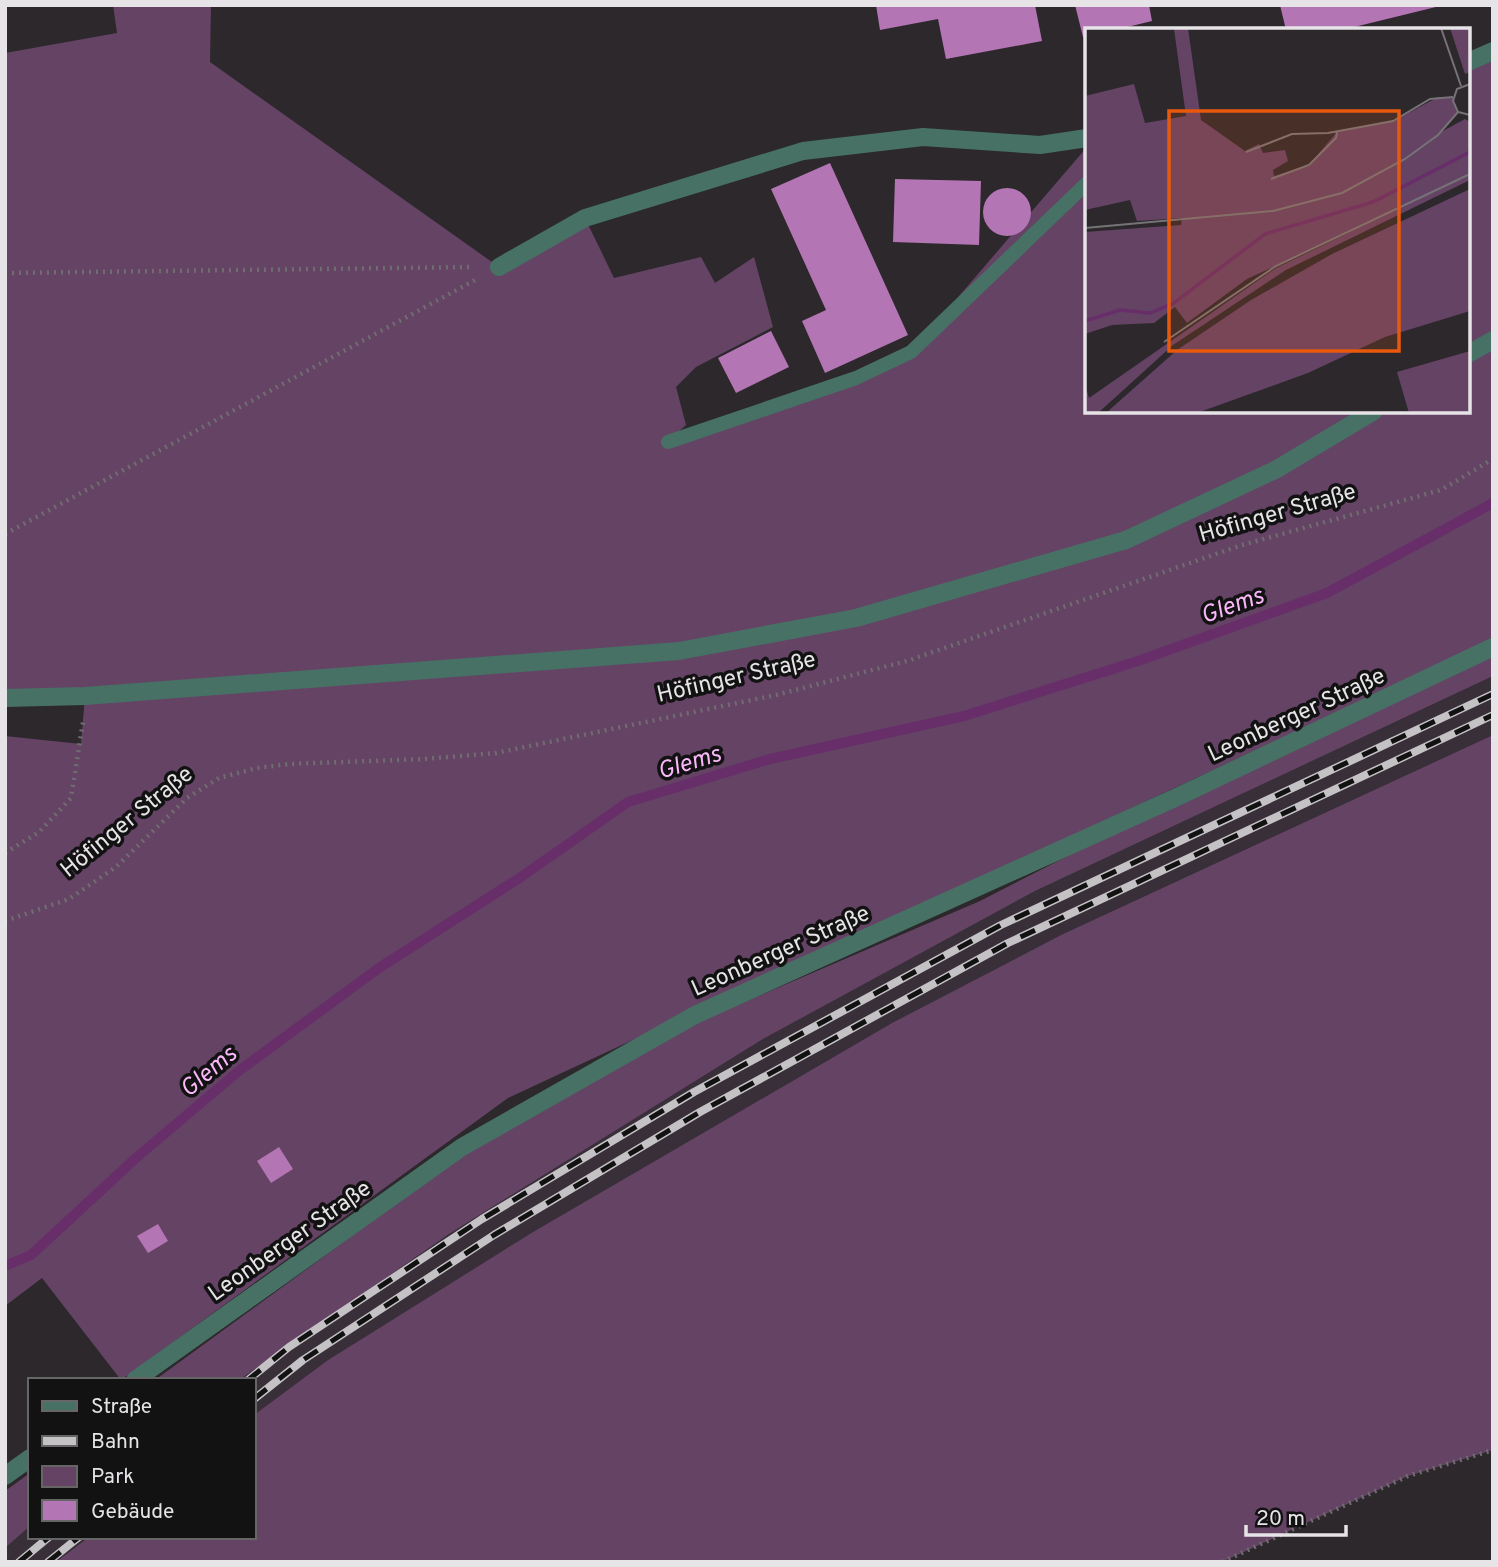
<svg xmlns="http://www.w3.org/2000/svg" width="1498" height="1567" viewBox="0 0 1498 1567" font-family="Overpass,sans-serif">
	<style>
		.built { fill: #382f38 }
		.green { fill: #654365 }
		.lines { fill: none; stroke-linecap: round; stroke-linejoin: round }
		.stream { stroke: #672e69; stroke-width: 10 }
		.building { fill: #b375b3 }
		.path { stroke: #706d70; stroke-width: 4.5; stroke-dasharray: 2 5; stroke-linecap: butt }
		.service { stroke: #477165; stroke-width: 14 }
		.minor { stroke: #477165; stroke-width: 18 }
		.tertiary { stroke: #477165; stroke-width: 18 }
		.rail-casing { stroke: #c5c2c5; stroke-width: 8 }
		.rail { stroke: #131213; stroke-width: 5; stroke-dasharray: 16; stroke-linecap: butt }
		.labels { text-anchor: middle; stroke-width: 7; stroke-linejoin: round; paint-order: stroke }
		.street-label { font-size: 23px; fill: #e6e4e6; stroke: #131213 }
		.water-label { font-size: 24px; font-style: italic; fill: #fab7fa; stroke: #131213 }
		.inset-river { fill: none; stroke: #672e69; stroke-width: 3.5 }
		.inset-road { fill: none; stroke: #767376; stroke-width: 2 }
		.view { fill: #e8590c; fill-opacity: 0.15; stroke: #e8590c; stroke-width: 3.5 }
		.inset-edge { fill: none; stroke: #e6e4e6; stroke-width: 3.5 }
	</style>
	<rect width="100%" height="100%" fill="#2c282c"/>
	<!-- built -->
	<path class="built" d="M1493,676V735L1061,935L892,1023L533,1232L328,1360L254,1415V1380H239L449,1234L763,1039L1035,891Z
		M30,1526V1537H89L56,1562H5V1548Z"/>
	<!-- green -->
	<path class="green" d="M113,5H211L210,62L499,267L585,218L614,278L701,257L715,283L754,257L773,327L696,367L676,387L686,425L668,441L911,352L1087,147V411H1468V63L1493,54V676L1035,891L763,1039L449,1234L239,1380H155L463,1155L698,1022L980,901L1456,657L508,1098L121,1380L42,1278L5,1306V736L81,744L85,696L5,698V53L117,33Z
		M1493,735V1450L1408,1476L1222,1562H56L89,1537H254V1415L328,1360L533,1232L892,1023L1061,935Z
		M30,1473V1526L5,1548V1491Z"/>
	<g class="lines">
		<!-- stream -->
		<path class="stream" d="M5,1266L31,1255L137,1157L240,1070L379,968L521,877L628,802L770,759L964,716L1138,661L1327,593L1493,503"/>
	</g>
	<!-- building -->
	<path class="building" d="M876,5H1035L1042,41L946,59L938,19L880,30Z
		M1075,5H1149L1152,21L1115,30H1087V36L1083,37Z
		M1280,5H1440V6L1342,30H1286Z
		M830,163L908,335L825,373L802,321L826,310L771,189Z
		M895,179L981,181L979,245L893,242Z
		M983 212a24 24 0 1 1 48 0a24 24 0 1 1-48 0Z
		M771,331L789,367L736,393L718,358Z
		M279,1147L293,1169L271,1183L257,1161Z
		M158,1224L168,1241L148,1253L137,1236Z"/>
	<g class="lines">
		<!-- path -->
		<path class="path" d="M5,273L474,267
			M5,534L477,279
			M5,853L39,832L71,798L83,722
			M5,921L69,899L116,867L187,798L219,778L257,768L289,764L424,759L496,753L776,695L907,661L1242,545L1441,490L1493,459
			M1222,1562L1408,1476L1493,1450"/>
		<!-- service -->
		<path class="service" d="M668,442L856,378L911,352L1087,183"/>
		<!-- minor -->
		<path class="minor" d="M1468,62L1493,51
			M499,267L585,218L803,151L923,137L1040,145L1087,138
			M135,1380L462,1147L695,1015L1177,797L1493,647
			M5,1476L30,1458"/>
		<!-- tertiary -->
		<path class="tertiary" d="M1468,354L1493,340
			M5,698L85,696L679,651L856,618L1126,540L1277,469L1374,411"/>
		<defs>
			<path id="rail" d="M248,1380L289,1347L482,1219L694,1092L1001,925L1493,694
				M254,1399L303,1360L494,1235L700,1112L1008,943L1493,715
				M19,1562L49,1537
				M48,1562L79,1537"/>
		</defs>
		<!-- rail casing -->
		<use href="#rail" class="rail-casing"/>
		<!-- rail -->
		<use href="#rail" class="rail"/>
	</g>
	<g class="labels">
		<!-- street labels -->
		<g class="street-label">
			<text transform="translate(1277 512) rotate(-16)" y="8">Höfinger Straße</text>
			<text transform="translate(736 676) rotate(-13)" y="8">Höfinger Straße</text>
			<text transform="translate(1296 714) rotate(-25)" y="8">Leonberger Straße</text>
			<text transform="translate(126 821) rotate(-39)" y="8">Höfinger Straße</text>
			<text transform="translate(780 950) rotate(-24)" y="8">Leonberger Straße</text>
			<text transform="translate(289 1240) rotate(-35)" y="8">Leonberger Straße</text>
		</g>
		<!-- water labels -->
		<g class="water-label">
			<text transform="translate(1232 605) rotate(-20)" y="8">Glems</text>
			<text transform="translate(689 762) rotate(-17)" y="8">Glems</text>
			<text transform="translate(208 1071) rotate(-40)" y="8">Glems</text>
		</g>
	</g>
	<!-- overview -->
	<g transform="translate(1085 28)">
		<rect width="385" height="385" fill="#2c282c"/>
		<path d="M103,0L116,92L160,123L174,116L178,125L200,122L203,133L188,142L189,148L224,137L252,104L309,93L353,69H368L373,84L356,104L380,91L385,94V152L201,242L88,317L13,385H0V356L4,370L191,240L284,195L162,251L102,295L90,279L69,295L27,297L0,306V204L96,197L97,190L52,193L45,172L0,182V68L49,56L60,95L101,88L89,1ZM365,0H385V44L380,46ZM385,161V283L300,309L223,345L112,385H21L92,322L166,272L247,226ZM385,323V385H324L312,344Z" fill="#654365"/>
		<path class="inset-river" d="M0,293L35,282L65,285L89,275L180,206L288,174L385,124"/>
		<path class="inset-road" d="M356,0L376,58M385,56L372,61L368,73L373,84L385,87M161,124L207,106L243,105L308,93L345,71L368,69M186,151L224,137L251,110L252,104M0,200L188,183L257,165L320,131L353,107L373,84M79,314L191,238L385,146"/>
		<path class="view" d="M84,83H314V323H84Z"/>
		<rect width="385" height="385" class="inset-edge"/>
	</g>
	<!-- border -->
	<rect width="1498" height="1567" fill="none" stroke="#e6e4e6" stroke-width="14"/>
	<!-- legend -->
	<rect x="28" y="1378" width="228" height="161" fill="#131213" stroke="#676667" stroke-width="2"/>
	<rect x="42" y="1401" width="35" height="10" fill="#477165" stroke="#676667" stroke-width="2"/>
	<text x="91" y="1413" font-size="21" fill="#e6e4e6">Straße</text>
	<rect x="42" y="1436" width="35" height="10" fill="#c5c2c5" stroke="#676667" stroke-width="2"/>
	<text x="91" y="1448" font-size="21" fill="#e6e4e6">Bahn</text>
	<rect x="42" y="1466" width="35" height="21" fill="#654365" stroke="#676667" stroke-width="2"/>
	<text x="91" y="1483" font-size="21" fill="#e6e4e6">Park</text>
	<rect x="42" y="1500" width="35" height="21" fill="#b375b3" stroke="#676667" stroke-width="2"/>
	<text x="91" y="1518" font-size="21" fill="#e6e4e6">Gebäude</text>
	<!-- scale -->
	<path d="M1246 1525v10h100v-10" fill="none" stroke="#e6e4e6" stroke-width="3.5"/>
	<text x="1256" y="1525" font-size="21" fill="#e6e4e6" stroke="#131213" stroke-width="5" paint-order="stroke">20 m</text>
</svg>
